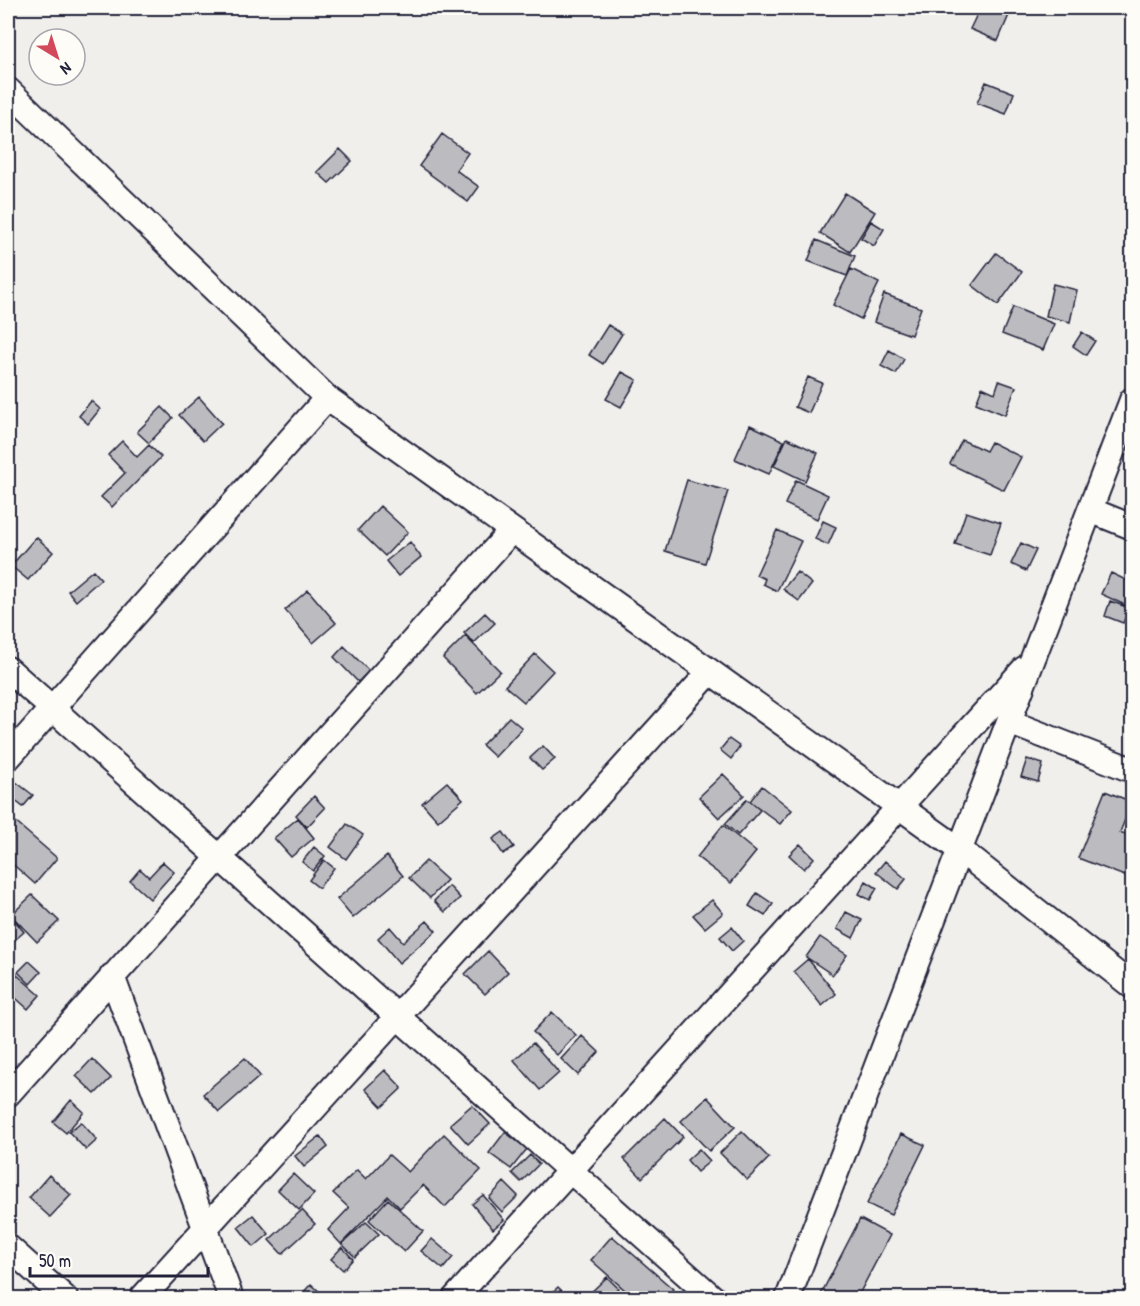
<svg xmlns="http://www.w3.org/2000/svg" width="1140" height="1306" viewBox="0 0 1140 1306" font-family="'Patrick Hand',sans-serif">
	<style>
		.building { fill: #bcbcc0; stroke: #22223b; stroke-width: 1.5 }
		.lines { fill: none; stroke-linecap: round; stroke-linejoin: round }
		.minor-casing { stroke: #22223b; stroke-width: 28 }
		.minor { stroke: #fdfcf7; stroke-width: 24 }
	</style>
	<rect width="100%" height="100%" fill="#f0efec"/>
	<filter id="ink" filterUnits="userSpaceOnUse"><feTurbulence type="fractalNoise" baseFrequency=".0167" numOctaves="2"/><feDisplacementMap in="SourceGraphic" scale="12" xChannelSelector="R" yChannelSelector="G"/><feConvolveMatrix kernelMatrix="1 2 1 2 8 2 1 2 1" color-interpolation-filters="sRGB"/></filter>
	<g filter="url(#ink)">
		<!-- building -->
		<path class="building" d="M980,8H1012L998,41L970,29Z
			M986,82L1014,93L1006,114L977,103Z
			M442,134L468,153L456,170L479,187L468,202L419,166Z
			M340,149L352,161L329,183L317,172Z
			M845,193L875,212L850,252L820,233Z
			M871,221L884,229L874,246L861,238Z
			M816,240L855,256L847,276L808,261Z
			M996,253L1022,272L998,305L972,285Z
			M851,269L879,283L861,319L833,305Z
			M1053,284L1077,290L1070,322L1046,316Z
			M884,294L921,308L911,335L874,322Z
			M1013,307L1054,324L1043,350L1002,334Z
			M608,325L622,334L603,364L589,355Z
			M1082,332L1095,341L1086,355L1073,346Z
			M889,350L904,359L896,374L881,366Z
			M622,372L637,380L621,407L606,399Z
			M808,377L822,383L809,413L795,407Z
			M999,381L1016,387L1005,415L976,403L982,387L995,393Z
			M199,397L222,423L203,441L179,415Z
			M91,401L100,409L88,424L79,416Z
			M162,407L173,418L149,443L137,432Z
			M750,425L784,441L769,474L735,459Z
			M787,438L818,453L805,481L774,466Z
			M962,440L986,451L991,442L1021,457L1004,490L950,464Z
			M122,441L137,457L149,445L161,457L112,507L101,497L125,473L108,455Z
			M687,480L728,491L705,563L665,551Z
			M796,480L828,495L817,519L785,504Z
			M380,506L408,532L385,556L358,530Z
			M966,512L1001,523L990,555L955,544Z
			M823,521L836,527L828,545L815,539Z
			M777,530L801,541L777,591L763,584L765,579L756,575Z
			M36,537L53,552L28,580L11,566Z
			M410,542L421,557L398,576L386,561Z
			M1021,543L1036,550L1026,571L1011,564Z
			M93,570L101,579L76,601L68,591Z
			M797,572L812,584L799,601L783,589Z
			M1111,573L1132,583V595L1127,606L1101,594Z
			M308,590L336,623L313,643L285,610Z
			M1110,601L1129,608L1123,623L1105,616Z
			M485,613L495,623L474,643L464,633Z
			M465,636L500,671L477,693L443,658Z
			M344,646L369,671L358,682L334,657Z
			M535,654L553,671L524,702L505,686Z
			M509,717L522,728L495,757L482,745Z
			M729,739L740,747L731,759L720,750Z
			M543,746L555,759L542,770L530,758Z
			M1027,759L1043,764L1038,782L1021,777Z
			M723,774L744,795L719,818L699,797Z
			M16,782L33,795L23,807L8,795Z
			M447,782L463,799L438,821L422,803Z
			M762,786L792,810L780,824L750,801Z
			M1105,791L1132,802L1120,832L1132,837V879L1078,858Z
			M314,796L325,808L307,827L296,815Z
			M747,799L760,810L738,835L725,824Z
			M298,818L314,838L291,857L274,838Z
			M13,820L57,858L35,884L8,860V826Z
			M347,824L363,835L346,859L330,847Z
			M723,825L756,852L731,883L697,857Z
			M503,832L514,847L503,854L493,839Z
			M800,844L814,858L804,869L789,855Z
			M314,847L325,856L313,871L302,862Z
			M387,856L403,876L353,918L337,899Z
			M324,860L334,868L319,888L309,880Z
			M426,861L447,880L430,898L409,878Z
			M885,861L906,879L898,889L876,872Z
			M163,862L174,872L150,899L130,881L140,869L149,877Z
			M866,881L877,888L870,900L859,894Z
			M449,886L460,898L445,912L434,901Z
			M757,893L773,904L765,916L749,906Z
			M32,895L59,921L37,942L11,915Z
			M712,900L723,913L705,928L693,915Z
			M846,912L862,920L853,938L837,929Z
			M12,917L24,932L9,945L8,921Z
			M427,921L436,931L399,963L378,938L390,927L403,942Z
			M732,927L743,941L732,951L720,937Z
			M820,937L847,955L833,975L806,957Z
			M488,951L508,972L485,994L465,974Z
			M808,959L836,994L822,1006L794,971Z
			M29,961L41,972L30,984L18,972Z
			M8,967L40,995L28,1009L8,991Z
			M552,1012L576,1035L557,1055L533,1032Z
			M582,1036L599,1052L578,1075L561,1059Z
			M533,1043L559,1073L540,1090L514,1060Z
			M245,1058L260,1076L219,1112L203,1094Z
			M92,1059L111,1078L95,1094L76,1076Z
			M385,1070L402,1088L382,1107L365,1089Z
			M707,1097L735,1127L709,1151L681,1121Z
			M71,1100L84,1112L66,1133L53,1122Z
			M472,1105L490,1124L468,1144L450,1124Z
			M665,1118L683,1137L642,1178L624,1159Z
			M81,1122L97,1140L86,1150L69,1132Z
			M742,1131L769,1158L747,1180L720,1153Z
			M505,1132L527,1149L511,1169L489,1153Z
			M444,1134L481,1170L445,1207L423,1185L400,1208L388,1196L341,1244L328,1230L349,1208L333,1193L357,1170L366,1179L389,1155L408,1172Z
			M901,1134L925,1145L891,1215L867,1204Z
			M320,1136L328,1147L304,1167L295,1156Z
			M699,1149L710,1161L697,1172L687,1160Z
			M530,1155L539,1164L521,1182L512,1173Z
			M293,1174L314,1194L299,1210L278,1190Z
			M49,1175L71,1195L50,1217L29,1198Z
			M504,1182L518,1196L502,1212L489,1198Z
			M483,1195L504,1220L493,1229L472,1204Z
			M388,1199L423,1231L404,1252L369,1220Z
			M302,1210L315,1224L282,1254L269,1240Z
			M253,1215L269,1234L254,1247L238,1227Z
			M860,1219L890,1235L857,1298H819Z
			M366,1222L379,1234L355,1257L342,1244Z
			M612,1236L673,1289L665,1298H634L591,1260Z
			M432,1239L453,1257L443,1269L421,1251Z
			M342,1247L353,1259L343,1270L331,1259Z
			M607,1277L618,1288L607,1298H585Z
			M311,1284L322,1294L318,1298H301L299,1297Z
			M558,1287L569,1298H546Z"/>
		<g class="lines">
			<defs>
				<path id="minor" d="M8,90L327,398L960,850L1132,986
					M1090,510L1132,527
					M8,669L713,1298
					M1009,722L1132,770
					M8,758L327,398
					M112,976L231,1298
					M8,1094L512,530
					M8,1247L65,1298
					M142,1298L710,672
					M455,1298L1024,669
					M788,1298L1132,400"/>
			</defs>
			<!-- minor casing -->
			<use href="#minor" class="minor-casing"/>
			<!-- minor -->
			<use href="#minor" class="minor"/>
		</g>
	</g>
	<!-- margin -->
	<rect width="1140" height="1306" fill="none" stroke="#fdfcf7" stroke-width="30"/>
	<rect x="15" y="15" width="1110" height="1276" fill="none" stroke="#22223b" stroke-width="2" filter="url(#ink)"/>
	<!-- north arrow -->
	<g transform="translate(57 57) rotate(142)"><circle r="28" fill="#fdfcf7" stroke="#a5a5ac" stroke-width="1.5"/>
	<path d="M0-4.5L10 22L0 15L-10 22Z" fill="#d1495b"/>
	<text y="-9" font-size="16" font-weight="bold" text-anchor="middle" fill="#22223b">N</text>
	</g>
	<!-- scale -->
	<path d="M30 1267v9h178v-9" fill="none" stroke="#22223b" stroke-width="3"/>
	<text x="39" y="1267" font-size="18" fill="#22223b" stroke="#fdfcf7" stroke-width="4.5" paint-order="stroke">50 m</text>
</svg>
